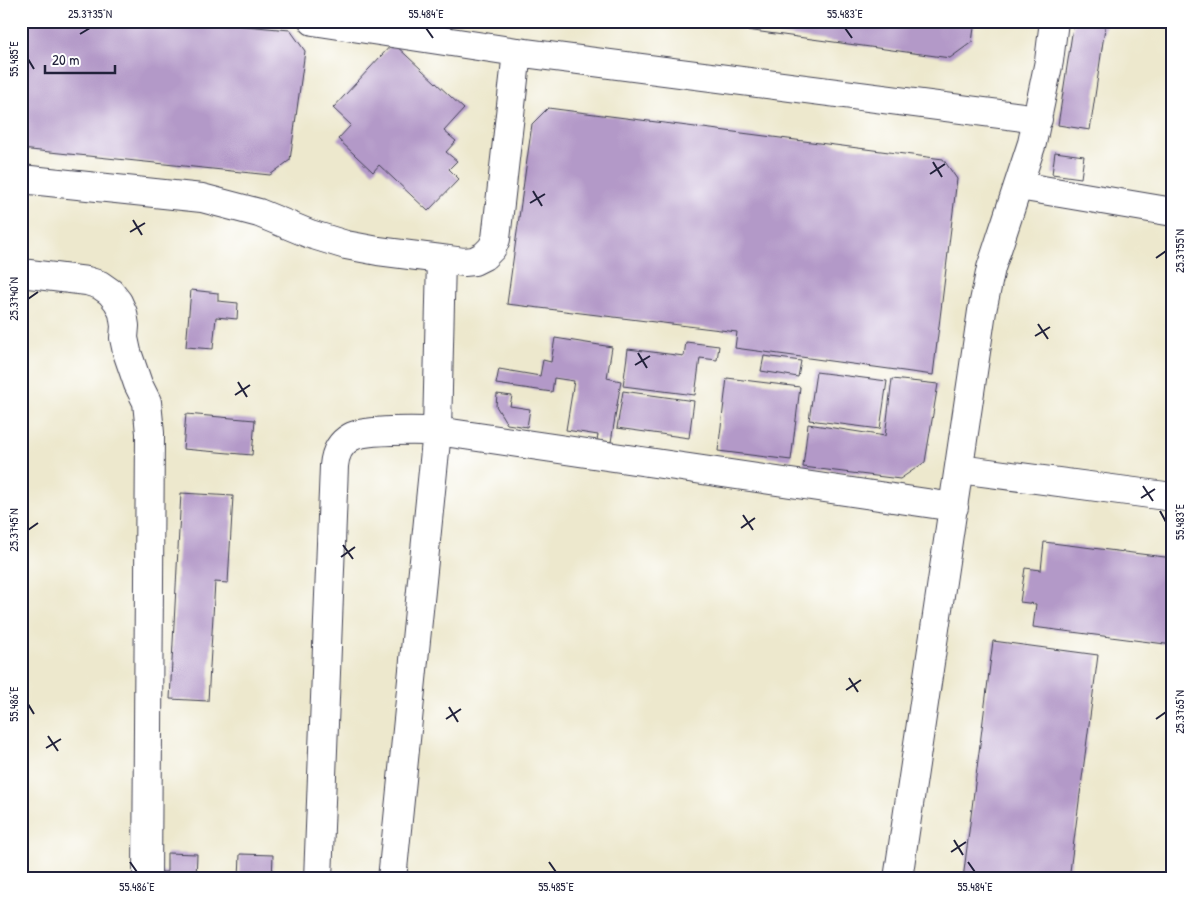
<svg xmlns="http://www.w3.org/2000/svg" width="1194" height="900" viewBox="0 0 1194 900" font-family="'Patrick Hand',sans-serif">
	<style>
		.building { fill: #b399c8 }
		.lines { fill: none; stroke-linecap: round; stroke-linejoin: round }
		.minor-casing { stroke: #404051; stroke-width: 30 }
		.minor { stroke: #fff; stroke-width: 28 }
		.ticks { fill: none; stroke: #22223b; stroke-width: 2 }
		.neatline { fill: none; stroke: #22223b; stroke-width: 2 }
		.ticks-label { font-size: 12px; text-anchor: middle; fill: #22223b }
	</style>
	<rect width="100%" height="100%" fill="#fff"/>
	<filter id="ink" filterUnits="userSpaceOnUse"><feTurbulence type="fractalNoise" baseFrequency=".02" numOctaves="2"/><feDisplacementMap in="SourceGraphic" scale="10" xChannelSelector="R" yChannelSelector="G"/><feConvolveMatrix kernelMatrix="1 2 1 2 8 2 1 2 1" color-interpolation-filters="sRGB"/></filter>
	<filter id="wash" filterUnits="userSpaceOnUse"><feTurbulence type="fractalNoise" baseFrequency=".0096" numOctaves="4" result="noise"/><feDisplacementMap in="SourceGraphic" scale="20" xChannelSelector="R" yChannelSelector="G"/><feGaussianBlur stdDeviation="1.12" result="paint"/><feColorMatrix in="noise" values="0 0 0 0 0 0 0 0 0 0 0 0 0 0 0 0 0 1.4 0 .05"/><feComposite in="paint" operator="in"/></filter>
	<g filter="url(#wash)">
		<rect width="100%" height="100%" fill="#ede8cd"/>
		<g id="blocks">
			<!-- building -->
			<path class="building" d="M21,21H189L290,30L305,51L290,160L270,175L21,149Z
				M681,21H975L972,42L950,58Z
				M1074,21H1106L1090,130L1058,125Z
				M393,43L464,109L444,131L456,141L446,152L457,161L449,169L459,179L428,211L379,165L373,172L338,139L351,125L333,108Z
				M548,108L943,159L957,179L933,375L735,348L737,332L507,304L532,124Z
				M1055,152L1084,156L1081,178L1052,174Z
				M191,290L218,293V301L238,303L237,319L216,317L213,349L186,347Z
				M555,338L612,347L607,378L621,381L611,442L597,440L598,435L566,430L574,381L554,378L552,392L496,384L499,369L540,376L543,360L551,362Z
				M686,342L719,346L717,360L700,358L695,395L623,386L628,349L684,356Z
				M764,356L801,361L798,377L761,371Z
				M816,372L887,381L880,429L809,420Z
				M727,378L800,387L791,460L718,451Z
				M892,379L938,384L925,462L900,479L803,467L808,424L885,436Z
				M623,391L694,401L689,438L617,428Z
				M497,394L512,396L510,406L530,409L527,427L507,424L496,406Z
				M186,414L255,420L252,455L183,449Z
				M181,493L233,496L228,583L215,582L208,701L170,699Z
				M1044,542L1173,558V645L1033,627L1036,604L1020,602L1025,568L1041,570Z
				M993,641L1098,655L1069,879H963Z
				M167,853L197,854L196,879H161V872H167Z
				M240,854L273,855L272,879H239Z"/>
		</g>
	</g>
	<g filter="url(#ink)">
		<use href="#blocks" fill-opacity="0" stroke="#404051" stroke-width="1"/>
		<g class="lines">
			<defs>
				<path id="minor" d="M313,21L517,52L1038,119
					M21,179L202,198L259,213L310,234L346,245L378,251L441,259L464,262L474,261L484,256L492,248L496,239L517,52
					M1019,186L1173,212
					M21,273L87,281L100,285L110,292L118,302L123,313L125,326L124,338L127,352L138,384L147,402L150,433L147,879
					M959,469L1173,497
					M318,879L334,466C335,454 340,443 351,437C365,429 418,431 437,431L954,507
					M392,879L437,431L441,259
					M898,879L982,311L991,268L1032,143L1049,61L1054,21"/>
			</defs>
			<!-- minor casing -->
			<use href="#minor" class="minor-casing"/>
			<!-- minor -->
			<use href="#minor" class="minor"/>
		</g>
	</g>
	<!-- ticks -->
	<path class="ticks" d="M426,28L433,38M845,28L852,38M80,34L90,28M28,59L34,69M933,162L942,177M930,174L945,164M533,191L542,206M530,203L545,194M133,220L142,235M130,232L145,223M1156,258L1166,251M28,299L38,292M1038,324L1048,339M1035,336L1050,327M638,353L647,368M635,365L650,356M238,382L247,397M235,395L250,385M1143,486L1153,501M1141,498L1155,489M1160,511L1166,522M743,515L753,530M741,528L755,518M28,530L38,523M343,545L353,559M341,557L355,547M849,678L858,692M846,690L861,680M28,704L34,714M449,707L458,722M446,719L461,709M1156,719L1166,712M48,736L58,751M46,748L61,739M954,840L963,855M951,852L966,842M130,862L137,872M549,862L556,872M968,862L975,872"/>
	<!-- margin -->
	<rect width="1194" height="900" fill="none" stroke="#fff" stroke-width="55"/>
	<!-- scale -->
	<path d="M45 65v8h70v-8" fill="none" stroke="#22223b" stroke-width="2.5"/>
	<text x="52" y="65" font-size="15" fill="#22223b" stroke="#ffffff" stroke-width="4" paint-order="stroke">20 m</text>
	<rect x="28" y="28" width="1138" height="844" class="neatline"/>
	<g class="ticks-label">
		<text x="90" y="18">25.3735°N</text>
		<text x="426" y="18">55.484°E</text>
		<text x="845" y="18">55.483°E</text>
		<text transform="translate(14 59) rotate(-90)" y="4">55.485°E</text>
		<text transform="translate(1180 251) rotate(-90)" y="4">25.3755°N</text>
		<text transform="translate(14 299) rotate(-90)" y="4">25.3740°N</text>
		<text transform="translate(1180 522) rotate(-90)" y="4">55.483°E</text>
		<text transform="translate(14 530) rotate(-90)" y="4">25.3745°N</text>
		<text transform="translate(14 704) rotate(-90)" y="4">55.486°E</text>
		<text transform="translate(1180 712) rotate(-90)" y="4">25.3765°N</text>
		<text x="137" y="891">55.486°E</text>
		<text x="556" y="891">55.485°E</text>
		<text x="975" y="891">55.484°E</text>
	</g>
</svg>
